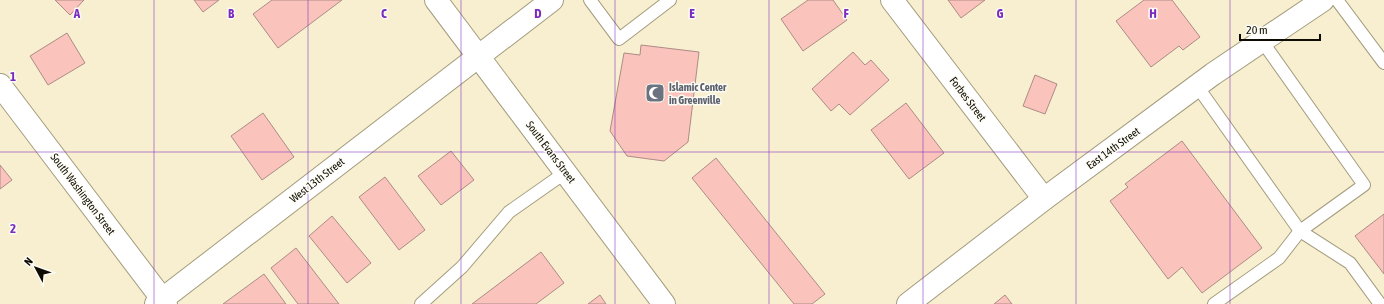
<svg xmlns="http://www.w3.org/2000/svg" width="1384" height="304" viewBox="0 0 1384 304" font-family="'Asap Condensed',sans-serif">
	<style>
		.building { fill: #fac4bc; stroke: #ad8b86 }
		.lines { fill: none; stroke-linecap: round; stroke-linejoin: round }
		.service-casing { stroke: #a39c7e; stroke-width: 14 }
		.minor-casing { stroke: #a39c7e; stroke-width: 24 }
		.tertiary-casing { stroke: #a39c7e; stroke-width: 24 }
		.secondary-casing { stroke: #a39c7e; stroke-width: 24 }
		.service { stroke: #fff; stroke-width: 12 }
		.minor { stroke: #fff; stroke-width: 22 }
		.tertiary { stroke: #fff; stroke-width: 22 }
		.secondary { stroke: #fff; stroke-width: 22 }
		.grid { fill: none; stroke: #7b2cbf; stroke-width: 1; stroke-opacity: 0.55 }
		.labels { text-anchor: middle; stroke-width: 3; stroke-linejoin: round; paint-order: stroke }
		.worship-label { font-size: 11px; font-weight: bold; fill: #5b616d; stroke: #fdfcf5; text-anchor: start }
		.street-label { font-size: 11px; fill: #0e0b03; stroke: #fdfcf5 }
		.grid-label { font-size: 13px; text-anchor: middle; font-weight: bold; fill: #7b2cbf; stroke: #fdfcf5; stroke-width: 3; stroke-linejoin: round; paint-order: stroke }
	</style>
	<rect width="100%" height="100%" fill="#f7efcf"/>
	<!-- building -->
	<path class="building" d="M55,0H84L70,15Z
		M194,0H219L203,12Z
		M272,0H342L278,48L253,14Z
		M808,0H833L847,20L803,51L781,19Z
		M948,0H985L961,18Z
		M1144,0H1172L1200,37L1183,50L1179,46L1151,67L1116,21Z
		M67,33L85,63L48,85L30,56Z
		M641,45L699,52L688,142L664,161L627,156L610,131L624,53L640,55Z
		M853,52L865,65L871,60L889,80L850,115L839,104L831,111L812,89Z
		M1035,75L1057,84L1045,114L1023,106Z
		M906,103L944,153L909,179L871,130Z
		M263,113L294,157L262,180L231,136Z
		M1182,141L1262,248L1202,293L1182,267L1168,279L1110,201L1128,187L1125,184Z
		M451,151L474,180L441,205L418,176Z
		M716,158L825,294L812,304H794L692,178Z
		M0,165L12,180L0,189Z
		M385,177L425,230L399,250L359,197Z
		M1384,214V274L1355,236Z
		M332,216L371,263L347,283L309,236Z
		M296,248L339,304H298L271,268Z
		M541,252L564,283L536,304H472Z
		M264,274L286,304H223Z
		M600,295L606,304H588Z
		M1005,295L1012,304H994Z"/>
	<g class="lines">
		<defs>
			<path id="service" d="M590,0L619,39L670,0
				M1337,0L1384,63
				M1197,86L1300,231L1364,185L1262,41
				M421,304L462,267L509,212L566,172
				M1214,304L1279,258L1300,231L1350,263L1380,304"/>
			<path id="minor" d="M892,0L1044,199
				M0,85L166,304
				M156,304L552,0"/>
			<path id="tertiary" d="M908,304L1044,199L1213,74L1323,0"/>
			<path id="secondary" d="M436,0L664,304"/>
		</defs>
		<!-- service casing -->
		<use href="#service" class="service-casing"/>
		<!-- minor casing -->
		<use href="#minor" class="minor-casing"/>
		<!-- tertiary casing -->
		<use href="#tertiary" class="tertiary-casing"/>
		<!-- secondary casing -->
		<use href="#secondary" class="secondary-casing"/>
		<!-- service -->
		<use href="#service" class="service"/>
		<!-- minor -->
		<use href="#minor" class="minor"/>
		<!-- tertiary -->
		<use href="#tertiary" class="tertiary"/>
		<!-- secondary -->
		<use href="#secondary" class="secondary"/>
	</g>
	<!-- grid -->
	<path class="grid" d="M154,0V304M308,0V304M461,0V304M615,0V304M769,0V304M923,0V304M1076,0V304M1230,0V304M0,152H1384"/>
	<!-- icons -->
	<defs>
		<symbol id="mosque-square" viewBox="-11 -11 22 22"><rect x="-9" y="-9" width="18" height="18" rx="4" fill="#6b7280" stroke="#fdfcf5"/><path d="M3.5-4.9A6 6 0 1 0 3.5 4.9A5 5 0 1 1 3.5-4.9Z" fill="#fff"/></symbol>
	</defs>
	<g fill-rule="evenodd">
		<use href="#mosque-square" x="644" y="82" width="22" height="22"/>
	</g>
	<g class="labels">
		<!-- worship labels -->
		<g class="worship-label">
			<text x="669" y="91">Islamic Center<tspan x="669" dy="13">in Greenville</tspan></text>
		</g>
		<!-- street labels -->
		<g class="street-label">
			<text transform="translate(968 99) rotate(53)" y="4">Forbes Street</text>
			<text transform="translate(1113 148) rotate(-36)" y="4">East 14th Street</text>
			<text transform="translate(551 152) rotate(53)" y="4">South Evans Street</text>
			<text transform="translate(317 180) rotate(-38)" y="4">West 13th Street</text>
			<text transform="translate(83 194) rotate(53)" y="4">South Washington Street</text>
		</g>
	</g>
	<g class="grid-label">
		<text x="77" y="18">A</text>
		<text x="231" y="18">B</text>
		<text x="384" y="18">C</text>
		<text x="538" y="18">D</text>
		<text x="692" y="18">E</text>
		<text x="846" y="18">F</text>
		<text x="1000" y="18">G</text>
		<text x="1153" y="18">H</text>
		<text x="13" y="81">1</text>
		<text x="13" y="233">2</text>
	</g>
	<!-- north arrow -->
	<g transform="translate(36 268) rotate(311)" stroke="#fdfcf5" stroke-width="3" paint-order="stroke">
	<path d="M0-3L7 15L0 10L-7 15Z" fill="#0e0b03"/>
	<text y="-6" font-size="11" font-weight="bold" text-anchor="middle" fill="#0e0b03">N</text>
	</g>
	<!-- scale -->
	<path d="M1240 34v6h80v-6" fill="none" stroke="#0e0b03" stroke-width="2"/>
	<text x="1246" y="34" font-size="12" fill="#0e0b03" stroke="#fdfcf5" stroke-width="3" paint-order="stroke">20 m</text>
</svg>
